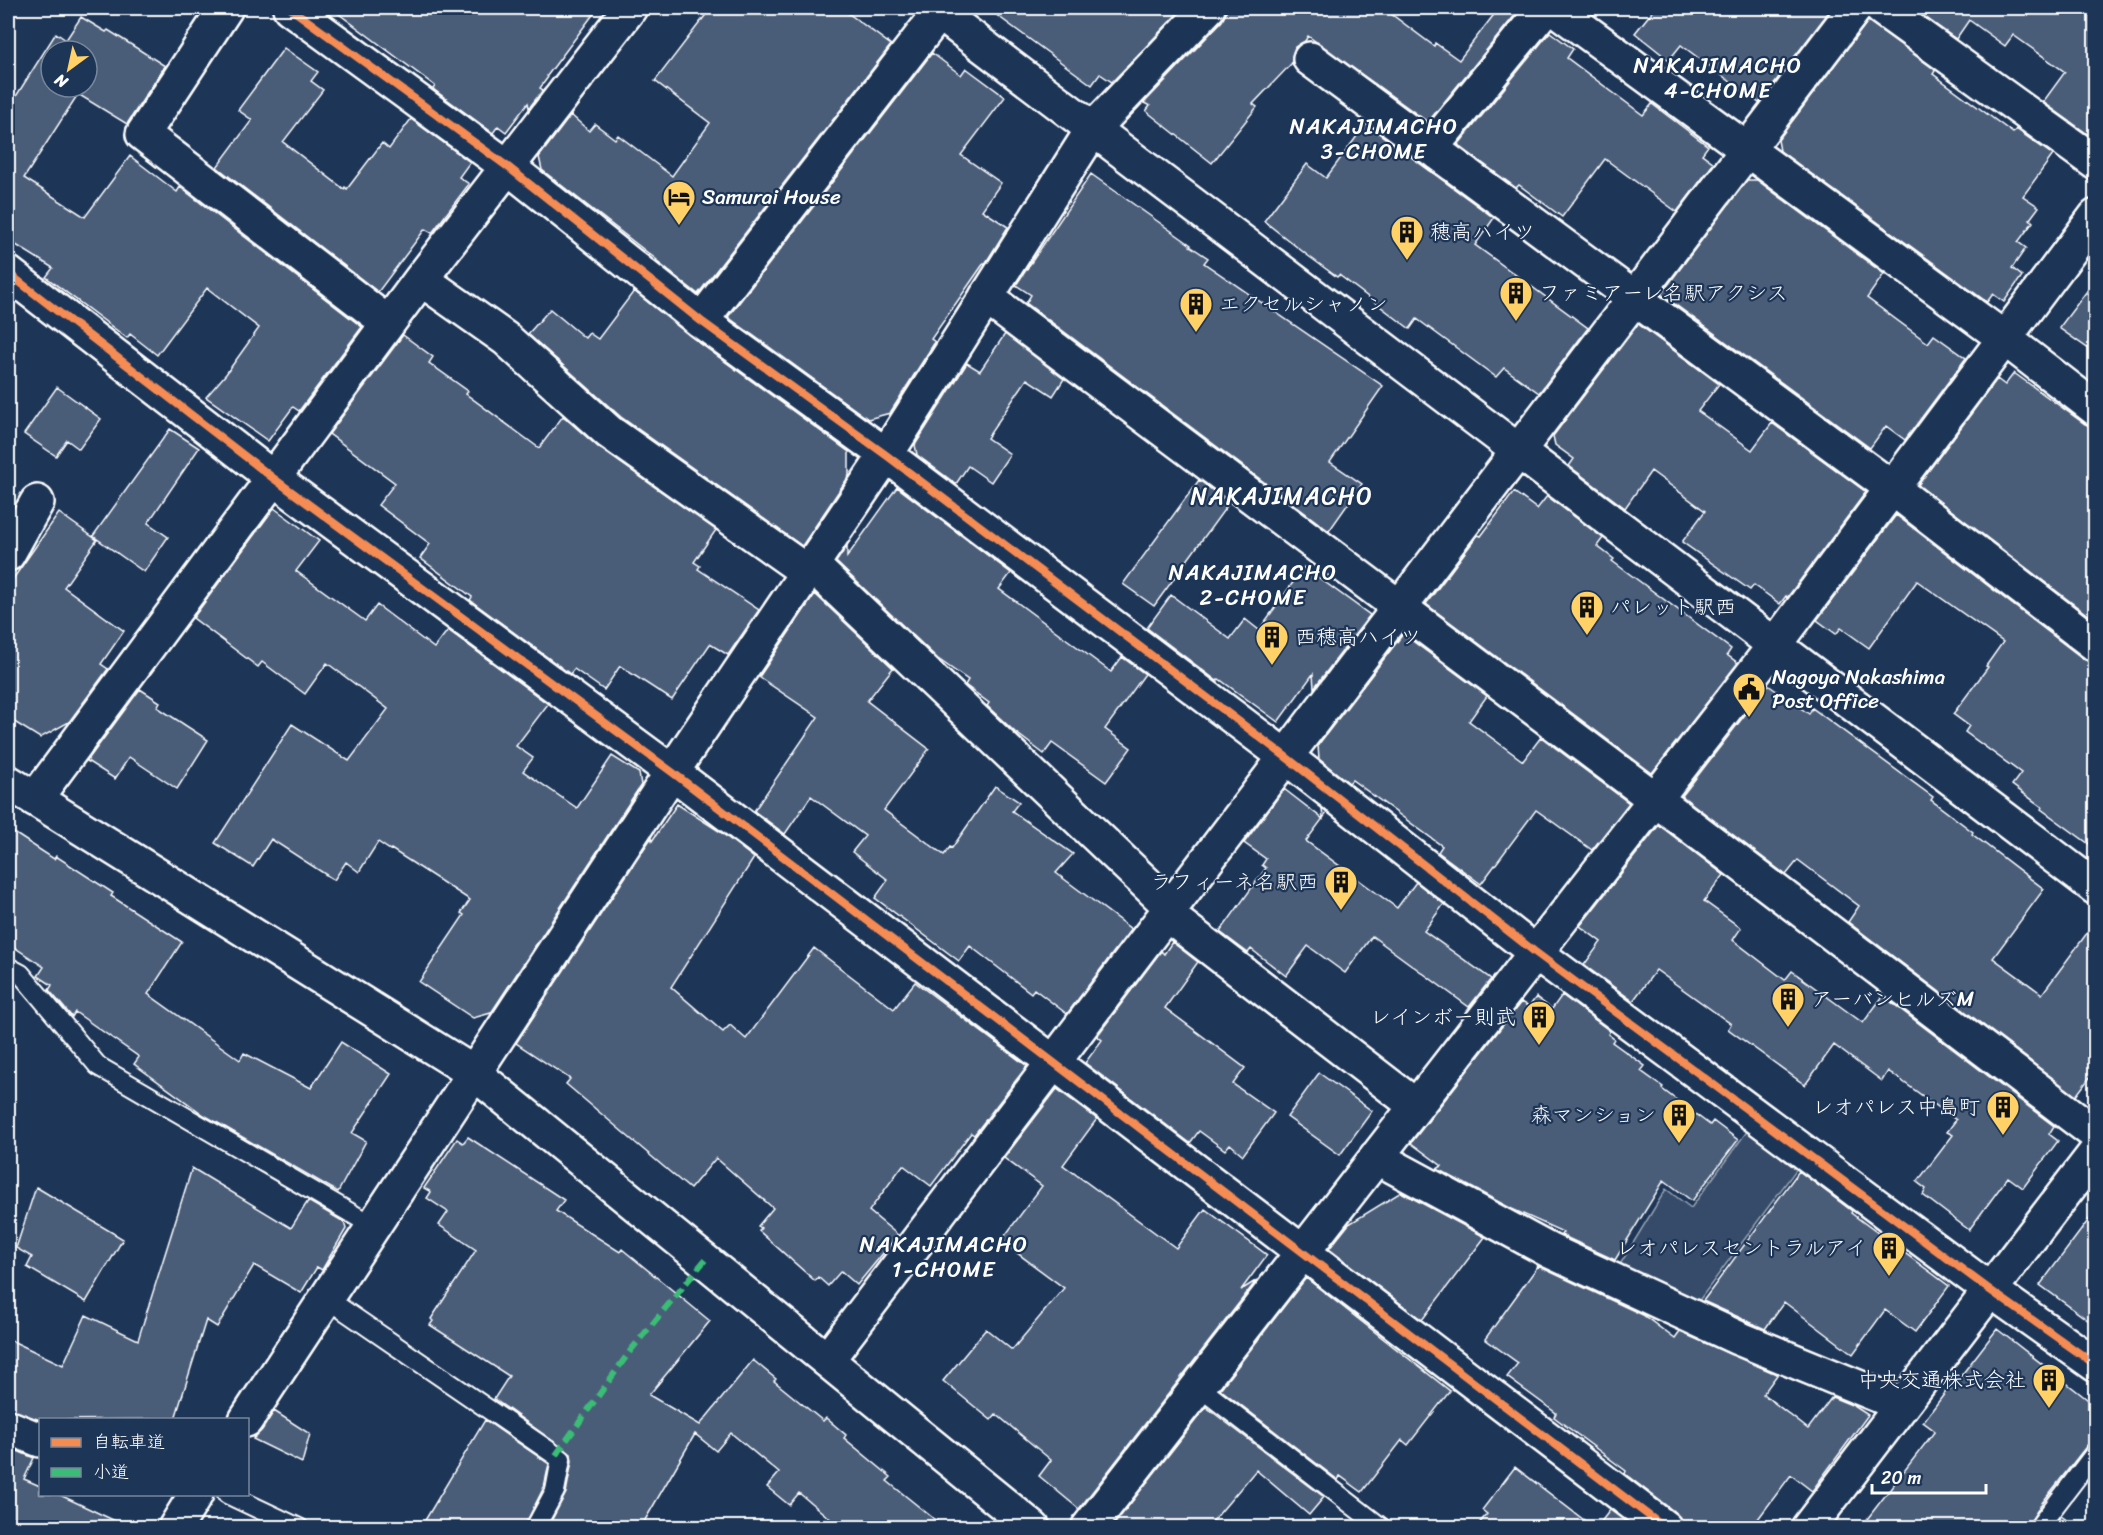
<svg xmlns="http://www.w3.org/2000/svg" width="2103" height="1535" viewBox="0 0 2103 1535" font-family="Sriracha,'Klee One',sans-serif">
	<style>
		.green { fill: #364b69; stroke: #9aa5b4; stroke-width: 1.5 }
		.building { fill: #4a5d79; stroke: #fff; stroke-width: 1.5; fill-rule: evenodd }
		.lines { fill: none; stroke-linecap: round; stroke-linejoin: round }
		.lane-casing { stroke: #fff; stroke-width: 22 }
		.street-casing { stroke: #fff; stroke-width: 38 }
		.secondary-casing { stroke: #fff; stroke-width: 38 }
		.lane { stroke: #1d3557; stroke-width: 18 }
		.street { stroke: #1d3557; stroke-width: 33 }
		.secondary { stroke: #1d3557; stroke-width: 33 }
		.quiet { stroke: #3abd76; stroke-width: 6; stroke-dasharray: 12 6; stroke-linecap: butt }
		.cycleway-casing { stroke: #1d3557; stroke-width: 11 }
		.cycleway { stroke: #f68b52; stroke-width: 8 }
		.labels { text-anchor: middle; stroke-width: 4.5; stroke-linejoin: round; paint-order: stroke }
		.poi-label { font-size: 21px; fill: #fff; stroke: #1d3557; text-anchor: start }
		.neighbourhood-label { font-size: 22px; letter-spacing: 1.5px; fill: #fff; stroke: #1d3557 }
		.quarter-label { font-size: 24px; letter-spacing: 1.5px; fill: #fff; stroke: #1d3557 }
	</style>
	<rect width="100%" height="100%" fill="#1d3557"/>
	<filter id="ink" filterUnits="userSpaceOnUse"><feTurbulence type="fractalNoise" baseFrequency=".0167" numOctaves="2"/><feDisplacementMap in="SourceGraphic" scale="12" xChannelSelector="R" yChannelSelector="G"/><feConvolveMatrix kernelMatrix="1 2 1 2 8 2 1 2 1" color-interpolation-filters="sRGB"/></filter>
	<g filter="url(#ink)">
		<!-- green -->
		<path class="green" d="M1748,1130L1798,1167L1695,1306L1616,1271L1666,1189L1691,1208Z"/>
		<!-- building -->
		<path class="building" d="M331,8H598L547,76L548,77L540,88L543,90L529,108L528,103L506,132L498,126L493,133L433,89L435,86Z
			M711,8H841L891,45L698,294L656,261L657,260L542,170L539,157L571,115L589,131L595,124L615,139L618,135L672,176L710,123L655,81Z
			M987,8H1183L1112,82L1100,74L1092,85Z
			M1226,8H1383L1434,46L1435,43L1459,60L1499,8H1517L1520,9L1428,122L1308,36L1305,41L1295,47L1292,56V63L1253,104L1257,107L1212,163L1146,111L1150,106L1144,103L1222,21L1226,13Z
			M1655,8H1832L1759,103L1681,45L1669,60L1635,33Z
			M1912,8H2096V140L2043,102L2065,72L2013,35L2005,46L1969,20L1956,39Z
			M81,17L106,32L108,30L165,66L127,124L78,94L24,178L85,217L130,156L177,192L180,187L362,327L299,411L293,407L268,441L206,397L226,374L259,328L207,288L157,355L130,334L127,338L46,277L53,268L8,240V109L56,33L66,40ZM51,51H87V87H51Z
			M1868,21L1934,69L1935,71L1933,74L2013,133L2016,129L2053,155L2023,196L2039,207L2030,219L2033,222L2018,242L2026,248L2012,268L2022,276L2004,302L1993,294L1987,302L1780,151L1778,140Z
			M1550,32L1573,49L1567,58L1643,115L1652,104L1708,146L1702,154L1714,163L1677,212L1605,159L1562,217L1519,185L1516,188L1458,145Z
			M284,48L318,72L311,81L323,90L283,142L344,189L345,187L347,189L382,143L389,149L411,119L470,162L459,177L469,184L432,233L425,229L378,292L217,167L252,120L238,110Z
			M932,53L961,75L966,68L1005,97L961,155L1001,183L982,210L1008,227L985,264L984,263L931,339L935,342L890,413L868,419L728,317Z
			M1366,124L1494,218L1475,245L1588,328L1539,393L1504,368L1496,377L1417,319L1410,329L1339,275L1337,277L1307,255L1264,221L1307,164L1326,178Z
			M1091,174L1191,245L1190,246L1208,258L1204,263L1383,386L1330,462L1362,484L1329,531L1026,303L1031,295L1016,285Z
			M1747,180H1757L1884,274L1867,298L1928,343L1934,335L1966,358L1905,440L1886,426L1870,448L1661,294Z
			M2096,279V354L2059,328Z
			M634,291L690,336L849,452V476L802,546L621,417L528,334L550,309L585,338L589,333L598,339Z
			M1638,324L1719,384L1698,411L1752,450L1772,423L1866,492L1787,598L1786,596L1780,604L1754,585L1750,590L1682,542L1705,511L1651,471L1625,508L1569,466L1574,459L1555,445L1553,436Z
			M1005,334L1064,379L1053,396L1027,379L987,438L1010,454L991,482L968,466L956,484L917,455L915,445L967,363L980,371Z
			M403,335L433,357L429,363L468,391L466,394L539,448L563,416L598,447L716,530L694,562L700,566L698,569L759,610L728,655L710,644L672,700L620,666L604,690L574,669L570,674L470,600L472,597L420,558L430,544L378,505L395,483L329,434Z
			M2014,373L2085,424L2096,427V616L2093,619L1918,485L1997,379L2005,385Z
			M57,387L101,419L79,449L67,440L56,456L24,434Z
			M170,429L199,448L148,523L168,537L144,572L93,536Z
			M1199,480L1229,503L1154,606L1123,584Z
			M897,487L1011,573L999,589L1111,672L1122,657L1145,674L1105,729L1131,748L1106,782L1052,743L1044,754L1015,732L987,706L989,703L965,685L968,680L938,659L836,562L847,546V557Z
			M1514,492L1537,509L1547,496L1603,538L1597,546L1614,559L1612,561L1731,649L1727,655L1738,663L1652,773L1426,604L1478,535L1481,536Z
			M274,508L319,541L296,571L365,621L377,605L434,648L448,630L548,704L516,746L533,758L523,771L577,808L612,756L639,773L641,785L491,1013L473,1018L419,982L464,915L461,913L470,900L391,849L390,850L378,842L359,872L346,862L334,880L271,839L253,867L215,843L292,724L349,761L388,709L327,663L305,694L262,662L258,667L193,618Z
			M59,513L97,540L64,587L124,631L101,664L108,669L69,722L40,738L8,718V586Z
			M1896,515L2085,660L2096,663V849L2041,809L2042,807L2012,785L2021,773L1965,732L1969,726L1953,714L1988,667L1986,666L2003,642L1917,581L1869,648L1841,628L1836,634L1817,620Z
			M1304,567L1370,615L1314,688L1313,674L1278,722L1219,679L1217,681L1147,628L1171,595L1230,639L1245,619L1259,630Z
			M815,594L893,668L867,701L929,749L884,810L944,855L950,847L952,848L995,786L1019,802L1012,811L1073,854L1056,873L1131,929L1067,1014L1034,989L1031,993L970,946L959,961L875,898L888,880L852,852L865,836L811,796L785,834L754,811L818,717L759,677Z
			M1403,634L1487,696L1469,721L1523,761L1541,737L1629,803L1592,850L1536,810L1481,884L1438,852L1442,846L1352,780L1349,783L1319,759L1318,745Z
			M1768,685L1809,714L1812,708L1933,797L1931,800L1973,832L1972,834L2044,889L1993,958L2042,994L2096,921V1069L2076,1096L1848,922L1859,906L1798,860L1786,875L1682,796Z
			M140,689L160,702L157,707L208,740L177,789L129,757L115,779L87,761Z
			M1284,789L1323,819L1322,809L1327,813L1306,841L1397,908L1416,882L1444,904L1424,931L1491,979L1469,1007L1372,936L1345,973L1308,946L1286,976L1251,949L1248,953L1220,932L1266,868L1262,865L1266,859L1244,843Z
			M677,804L719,831L754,858L671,987L723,1032L730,1025L746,1039L814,948L894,1009L915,982L1027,1066L974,1135L971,1133L931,1186L903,1165L869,1211L898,1235L857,1285L841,1271L828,1286L818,1277L815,1281L759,1231L761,1228L758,1226L773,1208L716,1158L690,1189L566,1084L570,1079L516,1043L651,838L652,841Z
			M1659,825L1724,875L1704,901L1741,928L1733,940L1785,980L1792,971L1863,1023L1883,996L2054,1126L2049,1134L2058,1141L2023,1188L2008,1177L1969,1230L1923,1195L1926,1189L1917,1182L1953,1135L1947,1132L1956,1120L1888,1071L1882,1081L1834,1045L1805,1085L1728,1029L1731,1024L1656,970L1633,1001L1584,965L1601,942L1580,926Z
			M8,829L54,859L56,856L113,893L111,896L182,942L148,994L240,1060L244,1053L311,1088L341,1042L391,1074L352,1133L366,1141L338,1192L204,1115L134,1064L139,1057L75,1012L72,1017L49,990L52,985L38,976L44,967L8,943Z
			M1172,942L1198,962L1165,1008L1245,1068L1233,1084L1274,1113L1243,1155L1230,1144L1225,1150L1199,1131L1190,1143L1085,1063L1102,1040L1097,1036L1161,951L1164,954Z
			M1562,995L1610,1031L1608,1034L1614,1039L1612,1042L1645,1066L1641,1071L1663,1087L1662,1089L1710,1125L1713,1121L1738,1140L1692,1201L1664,1180L1615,1260L1561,1235L1563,1232L1512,1209L1437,1169L1442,1166L1411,1143L1521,1002L1529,1007L1536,997L1552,1009Z
			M1319,1073L1372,1111L1340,1155L1287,1117Z
			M1057,1089L1097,1119L1063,1165L1176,1248L1205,1209L1267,1255L1241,1290L1257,1280L1079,1509L1039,1476L1051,1460L996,1414L991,1420L943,1381L986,1329L1012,1350L1064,1288L1001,1241L1042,1186L1004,1158Z
			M468,1137L564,1200L556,1211L620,1252L622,1249L710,1321L649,1395L700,1425L753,1360L776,1379L774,1381L823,1421L826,1418L846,1435L844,1438L891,1477L887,1481L944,1527H840L799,1493L789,1505L767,1487L779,1473L731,1433L716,1451L695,1434L641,1527H548L566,1493L572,1461L571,1454L494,1399L509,1376L430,1325L433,1321L431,1319L476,1250L439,1225L448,1212L427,1198L431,1192L424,1188L457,1139L463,1143Z
			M192,1168L291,1228L308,1201L344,1222L346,1229L322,1270L317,1267L301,1293L254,1265L217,1327L206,1320L175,1419L40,1420L8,1409V1339L63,1365L86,1315L138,1340Z
			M1799,1171L1852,1211L1851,1213L1949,1286L1915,1332L1885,1310L1853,1354L1784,1302L1765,1329L1703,1301Z
			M36,1187L123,1239L86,1302L27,1267L32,1257L16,1248Z
			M1401,1192L1485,1237L1422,1320L1329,1249L1349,1224Z
			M2096,1210V1326L2040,1285Z
			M1538,1266L1643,1315L1675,1339L1680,1332L1774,1373L1777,1375L1763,1394L1808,1429L1832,1397L1854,1406L1868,1415L1812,1491L1791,1475L1752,1527H1683L1682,1520L1676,1513L1625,1474L1626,1471L1554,1417L1556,1413L1507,1377L1518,1363L1485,1339Z
			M1306,1278L1450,1391L1408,1445L1402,1440L1362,1492L1340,1476L1338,1480L1220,1389Z
			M1997,1329L2096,1406V1434L2042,1503L2027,1527H1861L1935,1431L1923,1422L1948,1389L1950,1390Z
			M1206,1407L1324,1497L1309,1515L1256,1470L1208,1527H1112Z
			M274,1411L310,1434L302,1463L253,1439L262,1430Z
			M485,1420L549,1464L544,1487L524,1527H421Z
			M8,1447L34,1458L24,1479L40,1486V1494H58L128,1527H8Z
			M1515,1467L1593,1527H1476L1487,1514L1482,1510Z
			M1610,1510L1633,1527H1597Z
			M2061,1516L2077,1527H2053Z"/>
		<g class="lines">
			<defs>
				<path id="lane" d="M8,967L21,974L98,1066L373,1226
					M326,1298L561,1459L555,1491L535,1528
					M1198,1386L1382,1528
					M227,1494L299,1528
					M2038,1528L2096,1452"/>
				<path id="street" d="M226,8L143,134L388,323
					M290,8L508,167L701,321L886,455L1286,757L1535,952L1990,1290L2096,1365
					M1554,8L2004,338L2096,409
					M1881,8L2096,163
					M1310,59L1892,488L2096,645
					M1431,148L1545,8
					M8,273L273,478L672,772L1665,1528
					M421,279L506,339L609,432L807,572
					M986,297L1655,799L2096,1134
					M701,321L943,8
					M8,554L37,502
					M812,565L1172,908
					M35,799L421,279L630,8
					M1166,914L1416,1106
					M1376,1157L1550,1251L1738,1338L1902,1405
					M827,1360L1855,8
					M246,1420L672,772L886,455L1093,129L1208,8
					M8,1427L40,1440
					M175,1528L196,1494
					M1088,1528L1775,645L2096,216
					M1808,1528L2096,1152"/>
				<path id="secondary" d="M933,8L2096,888
					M8,782L474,1073L1033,1528"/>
			</defs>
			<!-- lane casing -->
			<use href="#lane" class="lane-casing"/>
			<!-- street casing -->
			<use href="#street" class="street-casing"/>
			<!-- secondary casing -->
			<use href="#secondary" class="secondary-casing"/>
			<!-- lane -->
			<use href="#lane" class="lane"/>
			<!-- street -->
			<use href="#street" class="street"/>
			<!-- secondary -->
			<use href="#secondary" class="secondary"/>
			<!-- quiet -->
			<path class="quiet" d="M556,1455L631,1350L705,1260"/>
			<defs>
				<path id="cycleway" d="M290,8L508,167L701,321L886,455L1286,757L1535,952L1990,1290L2096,1365
					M8,273L273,478L672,772L1665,1528"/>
			</defs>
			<!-- cycleway casing -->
			<use href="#cycleway" class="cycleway-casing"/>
			<!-- cycleway -->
			<use href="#cycleway" class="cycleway"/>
		</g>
	</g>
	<!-- icons -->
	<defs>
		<symbol id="hotel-pin" viewBox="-11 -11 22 30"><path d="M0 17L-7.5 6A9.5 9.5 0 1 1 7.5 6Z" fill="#ffd166" stroke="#1d3557"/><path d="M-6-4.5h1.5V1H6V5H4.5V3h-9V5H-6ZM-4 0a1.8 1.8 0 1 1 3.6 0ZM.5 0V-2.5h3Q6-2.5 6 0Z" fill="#111"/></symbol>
		<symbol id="building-pin" viewBox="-11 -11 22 30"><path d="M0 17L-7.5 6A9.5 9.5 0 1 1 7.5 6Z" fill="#ffd166" stroke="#1d3557"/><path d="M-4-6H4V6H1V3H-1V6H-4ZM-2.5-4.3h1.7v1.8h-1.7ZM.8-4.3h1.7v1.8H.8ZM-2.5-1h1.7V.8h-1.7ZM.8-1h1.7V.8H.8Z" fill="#111"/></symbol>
		<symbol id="civic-pin" viewBox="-11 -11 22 30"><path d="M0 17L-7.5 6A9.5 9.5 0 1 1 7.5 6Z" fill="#ffd166" stroke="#1d3557"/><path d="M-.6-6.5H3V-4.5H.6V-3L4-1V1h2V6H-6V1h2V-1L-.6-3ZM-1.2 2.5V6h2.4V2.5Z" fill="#111"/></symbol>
	</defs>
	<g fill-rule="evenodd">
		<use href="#hotel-pin" x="660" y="178" width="38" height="52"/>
		<use href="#building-pin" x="1388" y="213" width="38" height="52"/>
		<use href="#building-pin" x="1497" y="274" width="38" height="52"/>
		<use href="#building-pin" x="1177" y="285" width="38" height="52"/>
		<use href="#building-pin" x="1568" y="588" width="38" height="52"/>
		<use href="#building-pin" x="1253" y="618" width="38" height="52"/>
		<use href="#civic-pin" x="1730" y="670" width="38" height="52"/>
		<use href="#building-pin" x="1322" y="863" width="38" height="52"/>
		<use href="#building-pin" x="1769" y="980" width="38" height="52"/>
		<use href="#building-pin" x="1520" y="998" width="38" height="52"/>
		<use href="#building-pin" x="1984" y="1088" width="38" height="52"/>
		<use href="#building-pin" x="1660" y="1096" width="38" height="52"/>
		<use href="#building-pin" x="1870" y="1229" width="38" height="52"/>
		<use href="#building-pin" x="2030" y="1361" width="38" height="52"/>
	</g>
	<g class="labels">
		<!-- poi labels -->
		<g class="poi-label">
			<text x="702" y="204">Samurai House</text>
			<text x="1430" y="239">穂高ハイツ</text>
			<text x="1539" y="300">ファミアーレ名駅アクシス</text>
			<text x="1219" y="311">エクセルシャノン</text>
			<text x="1610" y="614">パレット駅西</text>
			<text x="1295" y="644">西穂高ハイツ</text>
			<text x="1772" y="684">Nagoya Nakashima<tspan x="1772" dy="24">Post Office</tspan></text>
			<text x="1318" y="889" text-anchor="end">ラフィーネ名駅西</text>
			<text x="1811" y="1006">アーバンヒルズM</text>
			<text x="1516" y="1024" text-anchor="end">レインボー則武</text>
			<text x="1980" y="1114" text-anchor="end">レオパレス中島町</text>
			<text x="1656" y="1122" text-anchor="end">森マンション</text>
			<text x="1866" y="1255" text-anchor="end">レオパレスセントラルアイ</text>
			<text x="2026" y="1387" text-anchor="end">中央交通株式会社</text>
		</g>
		<!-- neighbourhood labels -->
		<g class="neighbourhood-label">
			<text x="1718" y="73">NAKAJIMACHO<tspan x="1718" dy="25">4-CHOME</tspan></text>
			<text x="1374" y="134">NAKAJIMACHO<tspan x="1374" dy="25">3-CHOME</tspan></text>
			<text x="1253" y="580">NAKAJIMACHO<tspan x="1253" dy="25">2-CHOME</tspan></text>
			<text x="944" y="1252">NAKAJIMACHO<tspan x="944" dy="25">1-CHOME</tspan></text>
		</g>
		<!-- quarter labels -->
		<g class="quarter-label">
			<text x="1282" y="504">NAKAJIMACHO</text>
		</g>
	</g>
	<!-- margin -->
	<rect width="2103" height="1535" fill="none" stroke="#1d3557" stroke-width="30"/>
	<rect x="15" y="15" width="2073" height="1505" fill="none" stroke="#fff" stroke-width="2" filter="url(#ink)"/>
	<!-- legend -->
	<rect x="39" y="1418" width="210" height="78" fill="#1d3557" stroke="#77869a" stroke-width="1.5"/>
	<rect x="51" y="1438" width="30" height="9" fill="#f68b52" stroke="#77869a" stroke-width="1.5"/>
	<text x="93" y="1448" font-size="18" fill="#ffffff">自転車道</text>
	<rect x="51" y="1468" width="30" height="9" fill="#3abd76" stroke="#77869a" stroke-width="1.5"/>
	<text x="93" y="1478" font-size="18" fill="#ffffff">小道</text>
	<!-- north arrow -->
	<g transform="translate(69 69) rotate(213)"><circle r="28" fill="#1d3557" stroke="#77869a" stroke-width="1.5"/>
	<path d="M0-4.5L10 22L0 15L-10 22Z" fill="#ffd166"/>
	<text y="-9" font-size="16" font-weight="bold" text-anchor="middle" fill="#ffffff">N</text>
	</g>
	<!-- scale -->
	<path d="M1872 1484v9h114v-9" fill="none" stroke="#ffffff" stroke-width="3"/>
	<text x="1881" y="1484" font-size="18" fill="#ffffff" stroke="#1d3557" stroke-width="4.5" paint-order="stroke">20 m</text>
</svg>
